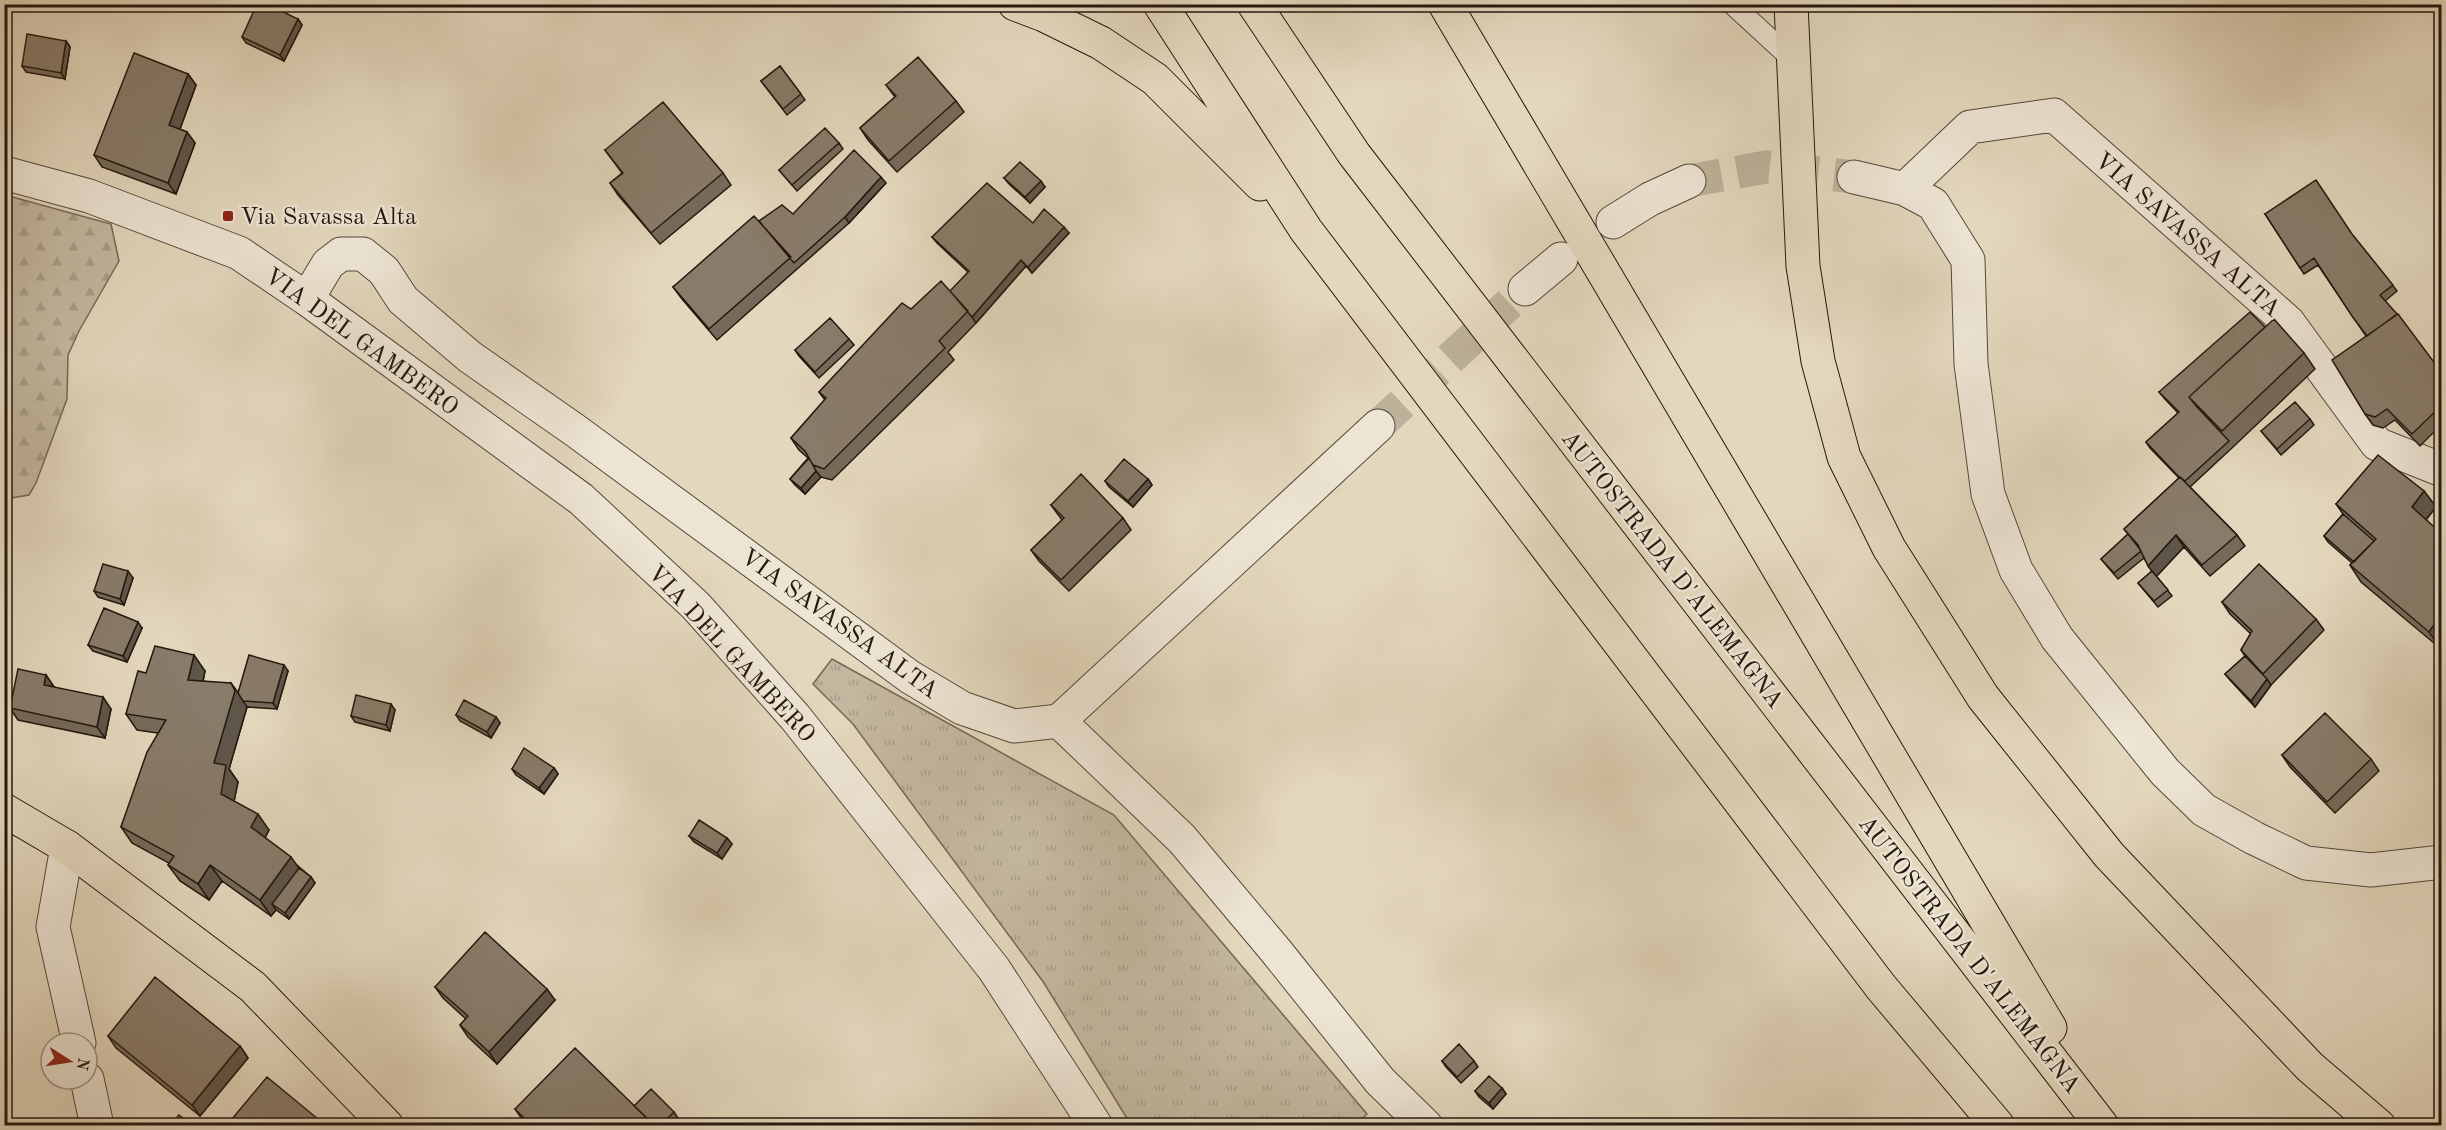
<svg xmlns="http://www.w3.org/2000/svg" width="2446" height="1130" viewBox="0 0 2446 1130" font-family="'Old Standard TT',serif">
	<style>
		.grass { fill: url(#grass-tufts); stroke: #746857; stroke-width: 1.5 }
		.forest { fill: url(#forest-firs); stroke: #746857; stroke-width: 1.5 }
		.lines { fill: none; stroke-linecap: round; stroke-linejoin: round }
		.minor-tunnel { stroke: #bdb19a; stroke-width: 33; stroke-dasharray: 33 16; stroke-linecap: butt }
		.service-casing { stroke: #54483a; stroke-width: 22 }
		.minor-casing { stroke: #54483a; stroke-width: 35 }
		.primary-casing { stroke: #25180f; stroke-width: 35 }
		.motorway-casing { stroke: #25180f; stroke-width: 35 }
		.service { stroke: #ede5d4; stroke-width: 20 }
		.minor { stroke: #ede5d4; stroke-width: 33 }
		.primary { stroke: #e3d7bd; stroke-width: 33 }
		.motorway { stroke: #e3d7bd; stroke-width: 33 }
		.wall { fill: #756a5a; stroke: #25180f; stroke-width: 1.5 }
		.shaded-wall { fill: #5f564a; stroke: #25180f; stroke-width: 1.5 }
		.building { fill: #887b69; stroke: #25180f; stroke-width: 1.5 }
		.poi-dot { fill: #8f2418; stroke: #ede5d4; stroke-width: 2 }
		.labels { text-anchor: middle; stroke-width: 5; stroke-linejoin: round; paint-order: stroke }
		.poi-label { font-size: 24px; fill: #25180f; stroke: #ede5d4; text-anchor: start }
		.street-label { font-size: 24px; fill: #25180f; stroke: #ede5d4 }
	</style>
	<defs>
		<pattern id="grass-tufts" width="24" height="20" patternUnits="userSpaceOnUse" patternTransform="scale(1.5)"><rect width="24" height="20" fill="#c3b79f"/><path d="M3 7l-1-3M5 7V3M7 7l1-3M15 17l-1-3M17 17v-4M19 17l1-3" fill="none" stroke="#a79d88"/></pattern>
		<pattern id="forest-firs" width="22" height="20" patternUnits="userSpaceOnUse" patternTransform="scale(1.5)"><rect width="22" height="20" fill="#c3b79f"/><path d="M5 1l3.5 6h-7zM16 11l3.5 6h-7z" fill="#a79d88"/></pattern>
	</defs>
	<rect width="100%" height="100%" fill="#e3d7bd"/>
	<filter id="stains"><feTurbulence type="fractalNoise" baseFrequency=".00333" numOctaves="4"/><feColorMatrix values="0 0 0 0 .2 0 0 0 0 .09 0 0 0 0 .02 0 0 0 .5 -.17"/></filter>
	<radialGradient id="worn" r=".72"><stop offset=".6" stop-color="#630" stop-opacity="0"/><stop offset="1" stop-color="#630" stop-opacity=".3"/></radialGradient>
	<!-- grass -->
	<path class="grass" d="M832,659L1114,815L1367,1114L1355,1125H1131L1044,983L853,724L813,684Z"/>
	<!-- forest -->
	<path class="forest" d="M5,195L111,224L119,261L79,331L68,355L67,399L36,483L29,495L5,499Z"/>
	<g class="lines">
		<!-- minor-tunnel -->
		<path class="minor-tunnel" d="M1689,181L1766,167L1854,177
			M1378,426L1525,289"/>
		<defs>
			<path id="service" d="M1732,4L1794,61"/>
			<path id="minor" d="M4,173L89,196L239,253L307,299L581,499L696,606L795,717L994,969L1096,1126
				M1854,177L1905,189L1933,204L1968,260L1971,364L1988,494L2016,570L2057,638L2165,772L2204,810L2254,838L2306,863L2371,870L2442,862
				M1905,189L1970,127L2054,115L2288,322L2377,444L2442,470
				M1613,222L1650,199L1689,181
				M1525,289L1561,259
				M307,299L328,264L341,254H363L384,271L403,300L470,357L576,431L910,677L962,708L1014,726L1059,721L1378,426
				M1059,721L1182,839L1276,951L1380,1081L1426,1126
				M67,847L53,927L79,1043
				M87,1079L97,1126"/>
			<path id="primary" d="M4,810L67,847L253,987L387,1126"/>
			<path id="motorway" d="M1015,4L1044,15L1101,43L1155,79L1260,184
				M1160,4L1306,230L1881,987L1998,1126
				M1254,4L1354,154L2102,1126
				M1445,4L2050,1028
				M1791,4L1803,266L1818,361L1844,457L1889,548L1983,697L2109,855L2310,1067L2379,1126"/>
		</defs>
		<!-- service casing -->
		<use href="#service" class="service-casing"/>
		<!-- minor casing -->
		<use href="#minor" class="minor-casing"/>
		<!-- primary casing -->
		<use href="#primary" class="primary-casing"/>
		<!-- motorway casing -->
		<use href="#motorway" class="motorway-casing"/>
		<!-- service -->
		<use href="#service" class="service"/>
		<!-- minor -->
		<use href="#minor" class="minor"/>
		<!-- primary -->
		<use href="#primary" class="primary"/>
		<!-- motorway -->
		<use href="#motorway" class="motorway"/>
	</g>
	<!-- wall -->
	<path class="wall" d="M298,19L302,25L284,61L246,43L242,37Z
		M66,41L70,47L65,79L26,72L22,66Z
		M780,66L805,100L787,115L761,81Z
		M188,74L196,85L180,129L187,132L195,143L176,194L102,167L94,155Z
		M886,85L956,101L964,112L897,172L868,140L860,128L895,97Z
		M839,143L843,149L797,191L779,170Z
		M605,150L723,173L731,185L660,244L618,195L610,183L622,173Z
		M1004,178L1045,187L1030,203L1009,184Z
		M886,183L849,223L717,340L682,299L673,287L759,221L793,214Z
		M2265,214L2353,236L2397,291L2385,301L2442,373V424L2420,446L2395,420L2383,428L2373,425L2365,414L2366,336L2318,265L2304,274Z
		M1033,223L1069,233L1032,273L1026,266L976,323L948,352L954,360L832,480L821,477L805,494L795,485L790,479L808,458L799,450L791,438L825,400L819,392L911,309L952,293L968,272L937,243L932,237Z
		M849,339L854,345L819,378L799,356L795,350Z
		M2304,353L2315,369L2233,447L2190,487L2237,535L2245,546L2210,576L2184,547L2156,576L2172,596L2158,607L2138,583L2152,571L2144,558L2118,579L2101,559L2128,534L2124,529L2179,478L2150,448L2146,442L2178,413L2164,398L2159,392Z
		M2310,419L2314,425L2281,455L2261,431Z
		M1148,479L1152,485L1133,507L1109,487L1105,481Z
		M2424,491L2436,507L2426,520L2442,534L2441,649L2361,582L2350,565L2352,563L2328,542L2324,536L2343,514L2336,504Z
		M1051,505L1123,518L1131,530L1069,591L1039,561L1031,550L1062,520Z
		M133,578L124,605L98,597L94,591Z
		M2222,602L2316,619L2324,630L2271,685L2255,707L2230,680L2225,674L2245,656L2241,650L2251,634L2230,614Z
		M142,628L127,662L93,651L88,645Z
		M205,671L203,681L238,693L288,671L277,709L247,707L229,769L238,782L234,801L269,830L265,838L311,877L315,883L289,919L276,910L271,916L222,881L209,900L180,881L168,865L169,863L132,843L121,827L158,733L137,730L126,714L146,673Z
		M46,675L54,687L111,709L105,738L18,720L10,708Z
		M395,710L390,731L355,722L351,716Z
		M456,715L496,717L500,723L491,738L460,721Z
		M2282,755L2371,759L2379,771L2335,813L2290,767Z
		M554,768L558,774L544,794L516,775L512,769Z
		M689,836L727,838L732,844L722,859L694,842Z
		M435,987L555,1000L497,1064L468,1037L460,1025L466,1019L443,998Z
		M108,1036L240,1046L248,1058L200,1116L116,1048Z
		M1442,1061H1474L1478,1067L1461,1083L1446,1067Z
		M1502,1088L1506,1094L1493,1109L1479,1097L1475,1091Z
		M634,1106L674,1112L678,1118L671,1125H526L515,1109Z"/>
	<!-- shaded-wall -->
	<path class="shaded-wall" d="M298,19L302,25L284,61L280,55Z
		M66,41L70,47L65,79L61,73Z
		M188,74L196,85L177,137L169,125Z
		M187,132L195,143L176,194L168,183Z
		M881,177L886,183L849,223L845,217Z
		M1041,181L1045,187L1030,203L1025,197Z
		M1064,227L1069,233L1032,273L1028,267Z
		M1021,260L1026,266L976,323L972,317Z
		M816,471L821,477L805,494L801,488Z
		M1148,479L1152,485L1133,507L1128,501Z
		M2424,491L2436,507L2423,523L2412,507Z
		M2176,535L2184,547L2156,577L2148,566Z
		M128,571L133,578L124,605L120,599Z
		M2442,613V648L2441,649L2429,632Z
		M138,622L142,628L127,662L123,656Z
		M194,655L205,671L200,696L188,680Z
		M284,665L288,671L277,709L273,703Z
		M46,675L54,687L44,685Z
		M2267,679L2271,685L2255,707L2251,701Z
		M231,683L243,699V701L247,707L229,769L238,782L232,811L221,794L214,763Z
		M103,697L111,709L105,738L97,727Z
		M391,704L395,710L390,731L386,725Z
		M496,717L500,723L491,738L487,732Z
		M554,768L558,774L544,794L539,788Z
		M258,814L269,830L262,843L251,827Z
		M727,838L732,844L722,859L717,853Z
		M291,857L303,874L272,904L276,910L271,916L260,900Z
		M210,865L222,881L209,900L198,884Z
		M311,877L315,883L289,919L285,913Z
		M547,989L555,1000L497,1064L489,1052Z
		M240,1046L248,1058L200,1116L192,1105Z
		M1502,1088L1506,1094L1493,1109L1489,1103Z
		M318,1119L323,1125H313Z"/>
	<!-- building -->
	<path class="building" d="M257,4H267L298,19L280,55L242,37Z
		M27,34L66,41L61,73L22,66Z
		M134,53L188,74L169,125L187,132L168,183L94,155Z
		M918,57L956,101L889,161L860,128L896,96L886,85Z
		M780,66L801,94L783,109L761,81Z
		M663,102L723,173L651,233L610,183L623,173L605,150Z
		M825,128L839,143L792,185L779,170Z
		M854,150L881,177L845,217L794,263L759,221L782,205L793,214Z
		M1020,162L1041,181L1025,197L1004,178Z
		M2316,180L2352,234L2393,285L2380,295L2397,314L2367,336L2352,316L2314,258L2300,268L2265,214Z
		M987,183L1033,223L1044,209L1064,227L1028,267L1021,260L972,317L950,291L969,271L932,237Z
		M754,216L791,257L709,329L673,287Z
		M941,281L968,311L939,341L945,348L824,469L813,465L805,451L791,438L826,398L819,392L902,303L911,309Z
		M2250,312L2265,327L2189,397L2197,407L2229,441L2185,481L2180,477H2179L2146,442L2179,412L2159,392Z
		M2398,314L2442,373V405L2412,434L2387,409L2375,417L2365,414L2332,360Z
		M830,318L849,339L815,372L795,350Z
		M2274,319L2304,353L2222,431L2189,397Z
		M2295,402L2310,419L2277,449L2261,431Z
		M2378,455L2424,491L2412,507L2442,534V613L2429,632L2350,565L2376,539L2336,504Z
		M809,458L816,471L801,488L790,479Z
		M1124,459L1148,479L1128,501L1105,481Z
		M1081,474L1123,518L1061,580L1031,550L1064,518L1051,505Z
		M2180,477L2237,535L2202,565L2176,535L2148,566L2138,545L2124,529Z
		M2343,514L2374,541L2354,562L2324,536Z
		M2128,534L2139,548L2141,551L2114,573L2101,559Z
		M103,564L128,571L120,599L94,591Z
		M2259,564L2316,619L2263,674L2241,650L2252,631L2222,602Z
		M2152,571L2168,590L2154,601L2138,583Z
		M104,608L138,622L123,656L88,645Z
		M155,646L194,655L188,680L231,683L235,691L214,763L226,765L221,794L258,814L251,827L291,857L260,900L210,865L198,884L168,865L174,856L121,827L147,752L166,720L126,714L138,671L146,673Z
		M249,655L284,665L273,703L243,701L238,693Z
		M2245,656L2267,679L2251,701L2225,674Z
		M18,669L46,675L44,685L103,697L97,727L10,708Z
		M356,695L391,704L386,725L351,716Z
		M464,700L496,717L487,732L456,715Z
		M2325,713L2371,759L2327,802L2282,755Z
		M524,748L554,768L539,788L512,769Z
		M699,820L727,838L717,853L689,836Z
		M299,868L311,877L285,913L272,904Z
		M485,932L547,989L489,1052L460,1025L468,1016L435,987Z
		M155,977L240,1046L192,1105L108,1036Z
		M1459,1044L1474,1061L1457,1077L1442,1061Z
		M575,1048L654,1125H531L515,1109Z
		M1489,1076L1502,1088L1489,1103L1475,1091Z
		M267,1077L318,1119L313,1125H227Z
		M651,1089L674,1112L661,1125H654L634,1106Z
		M179,1115L193,1125H170Z"/>
	<!-- markers -->
	<rect class="poi-dot" x="222" y="210" width="12" height="12" rx="3"/>
	<g class="labels">
		<!-- poi labels -->
		<g class="poi-label">
			<text x="240" y="224">Via Savassa Alta</text>
		</g>
		<!-- street labels -->
		<g class="street-label">
			<text transform="translate(2188 234) rotate(41)" y="8">VIA SAVASSA ALTA</text>
			<text transform="translate(362 341) rotate(36)" y="8">VIA DEL GAMBERO</text>
			<text transform="translate(1673 569) rotate(52)" y="8">AUTOSTRADA D'ALEMAGNA</text>
			<text transform="translate(840 623) rotate(36)" y="8">VIA SAVASSA ALTA</text>
			<text transform="translate(732 653) rotate(47)" y="8">VIA DEL GAMBERO</text>
			<text transform="translate(1970 954) rotate(52)" y="8">AUTOSTRADA D'ALEMAGNA</text>
		</g>
	</g>
	<!-- margin -->
	<rect width="2446" height="1130" fill="none" stroke="#e3d7bd" stroke-width="24"/>
	<rect x="6" y="6" width="2434" height="1118" fill="none" stroke="#25180f" stroke-width="3"/>
	<rect x="12" y="12" width="2422" height="1106" fill="none" stroke="#25180f" stroke-width="1.5"/>
	<!-- north arrow -->
	<g transform="translate(69 1061) rotate(102)"><circle r="28" fill="#ede5d4" stroke="#9d9385" stroke-width="1.5"/>
	<path d="M0-4.5L10 22L0 15L-10 22Z" fill="#8f2418"/>
	<text y="-9" font-size="16" font-weight="bold" text-anchor="middle" fill="#25180f">N</text>
	</g>
	<rect width="100%" height="100%" filter="url(#stains)"/>
	<rect width="100%" height="100%" fill="url(#worn)"/>
</svg>
